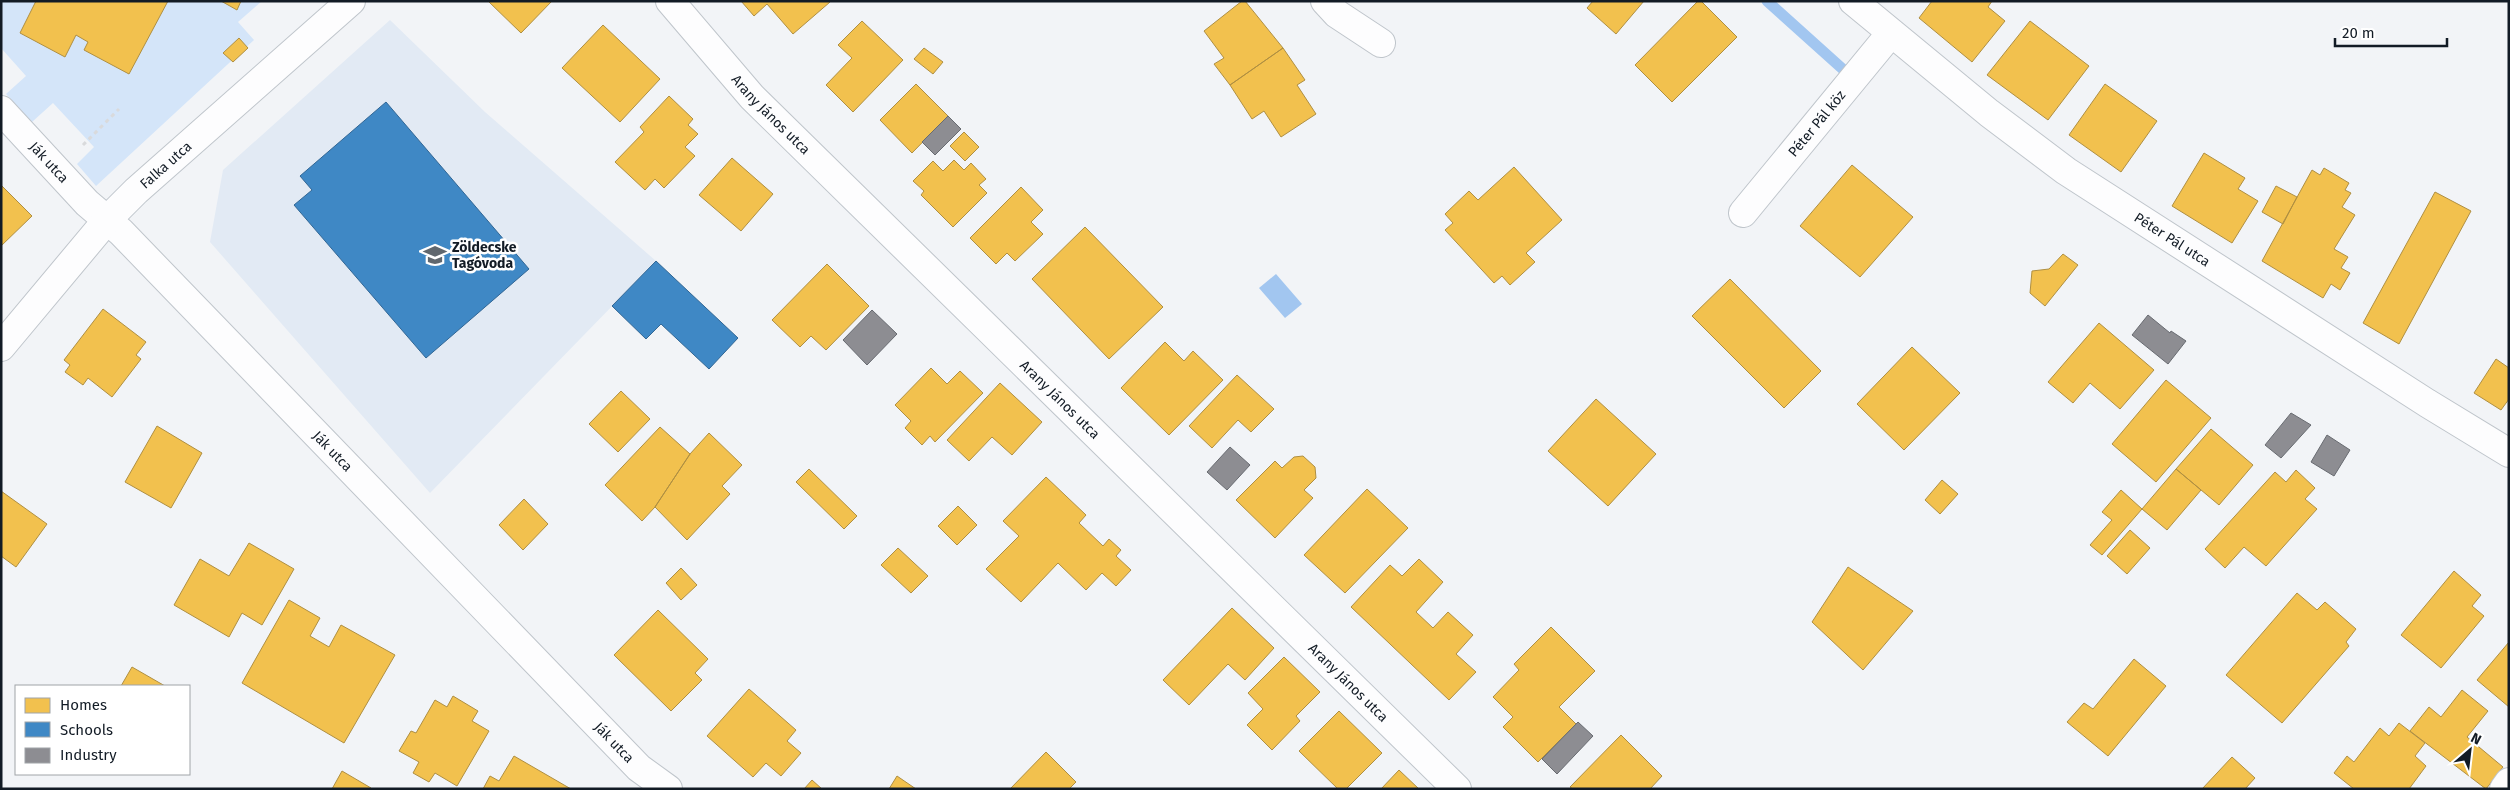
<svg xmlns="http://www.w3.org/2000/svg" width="2510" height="790" viewBox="0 0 2510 790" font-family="'Fira Sans',sans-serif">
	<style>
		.built { fill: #e2eaf4 }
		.green { fill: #d4e5f9 }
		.water { fill: #a2c6f0 }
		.homes { fill: #f2c14e; stroke: #af8f42 }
		.schools { fill: #3f88c5; stroke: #326795 }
		.industry { fill: #8d8d92; stroke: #686b71 }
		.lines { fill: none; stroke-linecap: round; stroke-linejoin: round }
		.stream { stroke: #a2c6f0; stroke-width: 11 }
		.minor-casing { stroke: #bfc5cb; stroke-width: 30 }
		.path { stroke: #d9dadc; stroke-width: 3; stroke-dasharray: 4 4; stroke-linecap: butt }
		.minor { stroke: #fdfdfe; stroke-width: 28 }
		.labels { text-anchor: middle; stroke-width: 5; stroke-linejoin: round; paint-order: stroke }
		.street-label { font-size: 14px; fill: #121b25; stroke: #fff }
		.poi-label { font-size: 14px; font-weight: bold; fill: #121b25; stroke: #fff; text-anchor: start }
	</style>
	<rect width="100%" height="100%" fill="#f2f4f7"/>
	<!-- built -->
	<path class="built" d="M390,20L485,112L656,261L430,493L210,242L223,170Z"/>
	<!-- green -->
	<path class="green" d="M1,1H262L238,22L254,40L96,186L77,164L94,147L53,103L32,122L6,94L26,76L1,48Z"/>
	<!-- water -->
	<path class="water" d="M1276,274L1302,304L1285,318L1259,288Z"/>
	<!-- homes -->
	<path class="homes" d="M36,1H168L129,74L84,50L88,42L76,35L65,57L20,33Z
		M221,1H241L237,10Z
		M488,1H552L521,33Z
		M741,1H830V2L793,34L767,4L754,16Z
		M1242,1H1245L1283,48L1230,85L1214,64L1224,58L1204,31Z
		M1593,1H1644L1616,34L1587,8Z
		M1698,1H1701L1737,37L1672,102L1635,65Z
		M1932,1H1992L1988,7L2005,21L1972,62L1919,18Z
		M862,21L903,60L853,112L826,85L852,58L838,45Z
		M2030,21L2089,66L2048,120L1987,75Z
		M603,25L660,79L620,122L562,68Z
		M239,38L248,48L233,62L223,53Z
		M924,48L943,62L933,74L914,59Z
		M1283,48L1305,80L1297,85L1316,114L1281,137L1264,111L1252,119L1230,85Z
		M916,84L948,116L912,153L880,120Z
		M2105,84L2157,121L2121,172L2069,135Z
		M669,96L693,119L688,125L698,134L685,147L695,156L664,188L655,179L645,190L615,162L644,132L640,127Z
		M964,132L979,147L965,161L950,146Z
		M2204,153L2245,178L2238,189L2258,201L2232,243L2172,206Z
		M732,158L773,194L741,231L699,195Z
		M954,160L964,170L971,163L986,179L979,185L987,193L953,227L921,195L924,191L913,181L933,161L943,171Z
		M1852,165L1913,217L1860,277L1800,226Z
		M1514,167L1562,220L1526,253L1535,262L1510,285L1502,276L1494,283L1445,230L1453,223L1445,214L1469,191L1478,200Z
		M2324,168L2349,183L2345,190L2351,193L2342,207L2355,215L2334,249L2348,257L2341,268L2350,273L2340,290L2331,284L2323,298L2262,261L2312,170L2320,175Z
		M1,185L32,216L1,246Z
		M2276,186L2297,197L2283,224L2262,212Z
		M1021,187L1043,210L1031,222L1043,234L1015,261L1007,253L996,264L970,238Z
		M2435,192L2471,211L2399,344L2363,323Z
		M1085,227L1163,307L1109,359L1032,279Z
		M2063,254L2078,265L2045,306L2030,293L2032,271L2049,269Z
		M827,264L869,306L826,350L811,336L800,347L772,320Z
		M1730,279L1821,371L1784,408L1692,316Z
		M103,309L146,342L136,355L141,359L112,397L88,378L83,385L65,372L70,365L64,360Z
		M2099,323L2154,370L2120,409L2090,383L2073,403L2048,382Z
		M1165,342L1184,361L1193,351L1223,380L1169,435L1121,388Z
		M1912,347L1960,393L1904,450L1857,404Z
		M2496,359L2509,368V399L2501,410L2474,393Z
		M931,368L947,384L960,371L983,393L935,442L930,436L922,445L905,428L911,421L895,405Z
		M1237,375L1274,409L1251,432L1238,420L1212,448L1189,426Z
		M2166,380L2211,418L2156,482L2112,444Z
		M1000,383L1042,422L1012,455L992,437L969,461L947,440Z
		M621,391L650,419L618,452L589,424Z
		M1596,399L1656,454L1608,506L1548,451Z
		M157,426L202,453L171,508L125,482Z
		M660,427L690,454L655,507L642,521L605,485Z
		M2211,429L2253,465L2219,505L2176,469Z
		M709,433L742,465L722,486L730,494L687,540L655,507L690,454Z
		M1303,456L1315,467L1316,478L1304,490L1313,498L1275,538L1236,500L1275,461L1282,468L1294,457Z
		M809,469L857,516L844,529L796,482Z
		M2176,469L2201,490L2167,530L2142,509Z
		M2296,470L2315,488L2305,499L2317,509L2266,566L2244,547L2225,568L2205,549L2275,472L2286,482Z
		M1046,477L1086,515L1079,523L1103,546L1109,539L1121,550L1116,556L1131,570L1116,586L1102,573L1086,590L1058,563L1021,602L986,569L1019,536L1003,521Z
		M1942,480L1958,494L1940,514L1925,500Z
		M1367,489L1408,528L1345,593L1304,555Z
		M2121,490L2142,509L2102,555L2090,545L2112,520L2102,512Z
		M1,491L47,524L16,567L1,556Z
		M524,499L548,524L523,550L499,525Z
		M958,506L977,525L957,545L938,526Z
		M2130,530L2150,548L2127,574L2107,556Z
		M249,543L294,569L262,625L242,613L229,637L174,605L200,559L229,576Z
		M898,548L928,576L911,593L881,565Z
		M1419,559L1443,582L1416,612L1433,628L1448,612L1473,635L1456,654L1476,672L1449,700L1351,607L1390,565L1402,576Z
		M1848,567L1913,611L1863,670L1812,622Z
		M681,568L697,585L681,600L666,583Z
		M2454,571L2481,595L2472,606L2484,616L2441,668L2401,635Z
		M2297,593L2317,610L2325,602L2356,629L2346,642L2349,646L2282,723L2226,675Z
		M289,600L320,618L310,636L329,647L341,625L395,655L344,743L242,683Z
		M1232,608L1274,648L1245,680L1228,664L1189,705L1163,680Z
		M658,610L708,659L695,673L702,680L671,711L614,655Z
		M1551,627L1595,671L1559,707L1576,724L1538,762L1503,727L1513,717L1493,697L1519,670L1514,664Z
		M2509,642V707L2477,680Z
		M1284,657L1320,692L1296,716L1300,721L1272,750L1247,725L1263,709L1248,693Z
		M2134,659L2166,686L2108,756L2067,722L2084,703L2093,709Z
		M132,667L165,686H121Z
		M749,689L796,730L787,741L801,753L781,776L766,763L753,777L707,736Z
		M2462,690L2488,711L2467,737L2503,767L2486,789L2410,731L2429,707L2441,717Z
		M453,696L478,711L472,721L489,731L457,786L435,773L429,782L413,773L419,762L399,751L411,731L416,733L435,700L447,707Z
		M1339,711L1382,753L1346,789H1338L1299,751Z
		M2399,723L2425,743L2415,756L2426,766L2409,789H2354L2334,773L2347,756L2354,762L2380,728L2389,736Z
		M1621,735L1662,776L1650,789H1573L1570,787Z
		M1046,752L1076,782L1069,789H1010Z
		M514,756L571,789H483L490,776L499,781Z
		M2232,757L2255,778L2245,789H2202Z
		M1399,770L1419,789H1381Z
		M342,771L371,788L370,789H332Z
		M897,776L916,789H889Z
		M812,780L822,789H804Z"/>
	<!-- schools -->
	<path class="schools" d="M386,102L529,269L426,358L294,205L312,190L300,176Z
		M656,261L738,338L709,369L661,324L646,339L612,306Z"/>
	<!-- industry -->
	<path class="industry" d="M948,116L961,129L935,155L922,142Z
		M872,310L897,334L867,365L843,340Z
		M2148,315L2170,333L2171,331L2186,341L2168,364L2132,335Z
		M2291,413L2311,425L2281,458L2265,445Z
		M2327,435L2350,450L2334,476L2311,462Z
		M1230,447L1250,465L1227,490L1207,472Z
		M1578,722L1593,736L1557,774L1542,759Z"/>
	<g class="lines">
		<!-- stream -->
		<path class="stream" d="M1767,1L1846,72"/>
		<defs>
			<g id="minor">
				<path id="s1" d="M670,1L752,97L1457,789"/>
				<path d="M1325,1L1337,14L1381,43"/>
				<path id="s2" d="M1853,1L1989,113L2066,171L2427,403L2509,453"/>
				<path id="s3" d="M1,110L87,203L121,232L639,768L668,789"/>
				<path id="s4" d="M1743,213L1891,33"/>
				<path id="s5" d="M1,347L107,220L136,191L351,1"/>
				<path d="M2504,789L2509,782"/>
			</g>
		</defs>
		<!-- minor casing -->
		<use href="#minor" class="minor-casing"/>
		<!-- path -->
		<path class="path" d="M83,145L119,109"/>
		<!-- minor -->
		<use href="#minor" class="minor"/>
	</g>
	<!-- icons -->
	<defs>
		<symbol id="school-bare" viewBox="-9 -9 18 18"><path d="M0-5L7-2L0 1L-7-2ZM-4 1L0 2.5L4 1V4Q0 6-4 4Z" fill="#60676e" stroke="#fff" stroke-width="2.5" paint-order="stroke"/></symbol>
	</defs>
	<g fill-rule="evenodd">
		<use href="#school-bare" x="419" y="239" width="32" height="32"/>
	</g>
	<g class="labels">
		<!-- street labels -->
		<g class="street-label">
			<text dy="5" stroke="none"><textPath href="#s1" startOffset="152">Arany János utca</textPath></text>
			<text dy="5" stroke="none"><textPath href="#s4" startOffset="116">Péter Pál köz</textPath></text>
			<text dy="5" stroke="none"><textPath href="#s3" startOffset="71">Ják utca</textPath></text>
			<text dy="5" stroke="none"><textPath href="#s5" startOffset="246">Falka utca</textPath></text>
			<text dy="5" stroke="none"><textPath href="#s2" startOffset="399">Péter Pál utca</textPath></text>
			<text dy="5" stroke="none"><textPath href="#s1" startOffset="558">Arany János utca</textPath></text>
			<text dy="5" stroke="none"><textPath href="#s3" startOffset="476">Ják utca</textPath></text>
			<text dy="5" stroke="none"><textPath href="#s1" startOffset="962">Arany János utca</textPath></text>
			<text dy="5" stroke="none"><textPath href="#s3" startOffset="881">Ják utca</textPath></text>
		</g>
		<!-- poi labels -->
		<g class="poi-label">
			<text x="452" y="252">Zöldecske<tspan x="452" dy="16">Tagóvoda</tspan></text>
		</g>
	</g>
	<!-- border -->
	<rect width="2510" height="790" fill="none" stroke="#121b25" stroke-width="5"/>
	<!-- legend -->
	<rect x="15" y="685" width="175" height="90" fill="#ffffff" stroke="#a0a4a8"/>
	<rect x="25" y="698" width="25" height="15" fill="#f2c14e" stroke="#a0a4a8"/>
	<text x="60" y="710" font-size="15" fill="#121b25">Homes</text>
	<rect x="25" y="722" width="25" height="15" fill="#3f88c5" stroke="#a0a4a8"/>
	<text x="60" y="735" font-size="15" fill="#121b25">Schools</text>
	<rect x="25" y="748" width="25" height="15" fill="#8d8d92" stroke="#a0a4a8"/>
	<text x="60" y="760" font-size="15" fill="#121b25">Industry</text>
	<!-- north arrow -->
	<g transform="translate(2470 750) rotate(28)" stroke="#ffffff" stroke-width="4" paint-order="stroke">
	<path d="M0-4L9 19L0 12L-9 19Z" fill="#121b25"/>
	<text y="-8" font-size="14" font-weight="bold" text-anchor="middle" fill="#121b25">N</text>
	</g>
	<!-- scale -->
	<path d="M2335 38v8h112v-8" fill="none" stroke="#121b25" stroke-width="2.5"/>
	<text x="2342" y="38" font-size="15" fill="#121b25" stroke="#ffffff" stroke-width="4" paint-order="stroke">20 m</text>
</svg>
